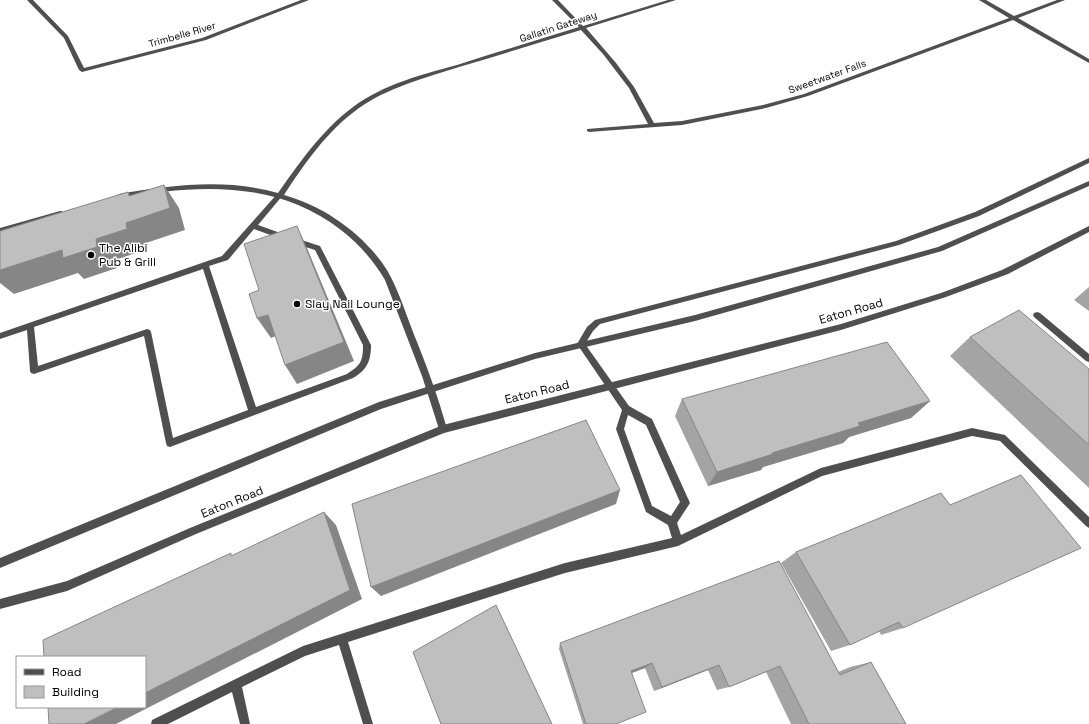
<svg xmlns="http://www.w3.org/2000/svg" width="1089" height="724" viewBox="0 0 1089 724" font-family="'Space Grotesk',sans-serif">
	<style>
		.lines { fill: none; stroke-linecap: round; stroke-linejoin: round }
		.service { fill: #4f4f4f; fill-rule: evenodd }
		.minor { fill: #4f4f4f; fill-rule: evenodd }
		.tertiary { fill: #4f4f4f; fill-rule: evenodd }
		.wall { fill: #a4a4a4 }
		.shaded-wall { fill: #868686 }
		.building { fill: #bfbfbf; stroke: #868686 }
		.poi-dot { fill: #000; stroke: #fff; stroke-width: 1.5 }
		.labels { text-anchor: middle; stroke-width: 3; stroke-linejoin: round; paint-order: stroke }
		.far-street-label { font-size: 10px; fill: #000; stroke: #fff }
		.poi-label { font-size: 12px; fill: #000; stroke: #fff; text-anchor: start }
		.street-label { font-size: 12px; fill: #000; stroke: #fff }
	</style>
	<rect width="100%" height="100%" fill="#fff"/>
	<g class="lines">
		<!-- service -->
		<path class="service" d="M278,193H280L283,195L258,225L286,235L287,237L286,239L284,240L254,229L228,260L209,266L256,407L347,374C361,365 363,361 363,345L315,250L293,243L291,241L295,238L320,246L371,345C371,361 367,370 353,378L170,447L167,446L166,443L144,336L34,374L31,373L30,371L27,330L0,339V333L222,256ZM203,269L248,410L173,438L151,332L150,330L147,329L38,366L34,327Z
			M1037,312L1040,313L1089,354V362L1086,361L1034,317L1033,315L1034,313Z"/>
		<!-- minor -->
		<path class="minor" d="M27,0H33L68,36L84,68L202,38L301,0H309L206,40L82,72L79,70L64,38Z
			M552,0H558L583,26L668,0H676L586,28L616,63L634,87L654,123L682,121L763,105L804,94L1009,18L979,0H986L1014,16L1057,0H1065L1018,18L1089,59V63L1013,20L808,96L766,108L682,125L589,132L587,131V129L648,124L629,88L603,54L581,30C541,42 500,55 459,67C425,78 389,87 359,108C327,131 305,163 284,195C324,206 364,234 387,270C398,289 405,311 413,332C426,364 438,396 447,429L446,432L443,433L440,432L439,429L422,376L385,280C374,261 358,243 341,230C275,179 196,185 119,198L116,196L119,194C172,185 225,178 278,193C300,162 322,130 353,107C384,84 421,75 457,65C497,52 538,40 579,27Z
			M1089,158V163L979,216L899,245L600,324L593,331L585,344L629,406L652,419L690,503L677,523L681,535L821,468L972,428L1005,435L1089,517V528L1086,526L1000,441L972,436L822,476L678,546L565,573L348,642L373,724H363L339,645L305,656L242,687L250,724H240L232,692L168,724H151L152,720L303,646L565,563L672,538L668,525L646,512L616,429L622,410L577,344L587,327L595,320L896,241L975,212ZM628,415L646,425L680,502L671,516L652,506L624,429Z
			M60,211H62V215L0,234V228Z"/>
		<!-- tertiary -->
		<path class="tertiary" d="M1089,181V186L942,251L695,321L535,359L381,409L0,568V558L379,402L535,353L695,315L938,247Z
			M1089,226V232L1008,274L946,297L841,330L444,433L196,534L67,591L0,609V599L67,581L190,528L443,425L841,324L941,293L1002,270Z"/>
	</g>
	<!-- wall -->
	<path class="wall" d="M1089,287V311L1074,300Z
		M970,337L1089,369V488L950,356Z
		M682,399L930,401L911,418L849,437L843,443L763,467L761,470L708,486L675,416Z
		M950,505L903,628L881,635L879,631L850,645L831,651L781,563L796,552Z
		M560,643L838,672L850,667L871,662L906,724H791L766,672L729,687L717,690L708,670L654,691L645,668L632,673L616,724H583L559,649Z"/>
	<!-- shaded-wall -->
	<path class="shaded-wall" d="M164,185L179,208L185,230L143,244L145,250L115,260L117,268L84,279L78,273L14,294L0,283V270L96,239L126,223L129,196L128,192L145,214Z
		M297,226L307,248L354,361L297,384L285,365Z
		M268,315L280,334L271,338L257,318Z
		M930,401L911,418L849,437L843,443L763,467L761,470L708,486L717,472L858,423Z
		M620,490L616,504L381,596L371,587Z
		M324,512L336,525L362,599L116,724H84L118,707H145V693Z
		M652,663L645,668L626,675L631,671Z
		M719,665L708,670L654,691L662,687Z"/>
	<!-- building -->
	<path class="building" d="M164,185L170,208L126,223L127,229L96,239L97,247L63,258L62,250L0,270V231L128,192L129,196Z
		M297,226L344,342L285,365L268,315L257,318L249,294L259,290L244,244Z
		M1019,310L1089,369V445L970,337Z
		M887,342L930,401L858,423L860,426L772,453L773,454L717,472L682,399Z
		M586,420L620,490L371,587L352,504Z
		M1021,475L1081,548L903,628L899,622L850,645L796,552L941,493L950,505Z
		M324,512L350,590L145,693V657H44L43,640L231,553V556Z
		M779,561L840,675L871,662L906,724H809L780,666L729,687L719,665L662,687L652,663L631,671L646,712L616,724H586L560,643Z
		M496,605L552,724H441L413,652Z
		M48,707H118L84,724H49Z"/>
	<!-- markers -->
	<g class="poi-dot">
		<circle cx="91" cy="255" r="4"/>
		<circle cx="297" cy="304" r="4"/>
	</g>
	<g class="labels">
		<!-- far-street labels -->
		<g class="far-street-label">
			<text transform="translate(558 26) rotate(-18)" y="4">Gallatin Gateway</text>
			<text transform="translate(182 34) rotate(-16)" y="4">Trimbelle River</text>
			<text transform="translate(827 76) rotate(-20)" y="4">Sweetwater Falls</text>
		</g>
		<!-- poi labels -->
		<g class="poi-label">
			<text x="99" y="252">The Alibi<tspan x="99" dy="14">Pub &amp; Grill</tspan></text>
			<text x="305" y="308">Slay Nail Lounge</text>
		</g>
		<!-- street labels -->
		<g class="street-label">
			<text transform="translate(851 311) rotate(-16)" y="4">Eaton Road</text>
			<text transform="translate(537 392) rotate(-14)" y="4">Eaton Road</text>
			<text transform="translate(232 502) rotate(-22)" y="4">Eaton Road</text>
		</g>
	</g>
	<!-- legend -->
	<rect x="16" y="656" width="130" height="52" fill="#ffffff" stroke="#999999"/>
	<rect x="24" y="669" width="20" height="6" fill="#4f4f4f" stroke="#999999"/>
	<text x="52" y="676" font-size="12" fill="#000000">Road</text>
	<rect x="24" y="686" width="20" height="12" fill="#bfbfbf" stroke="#999999"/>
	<text x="52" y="696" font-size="12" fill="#000000">Building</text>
</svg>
